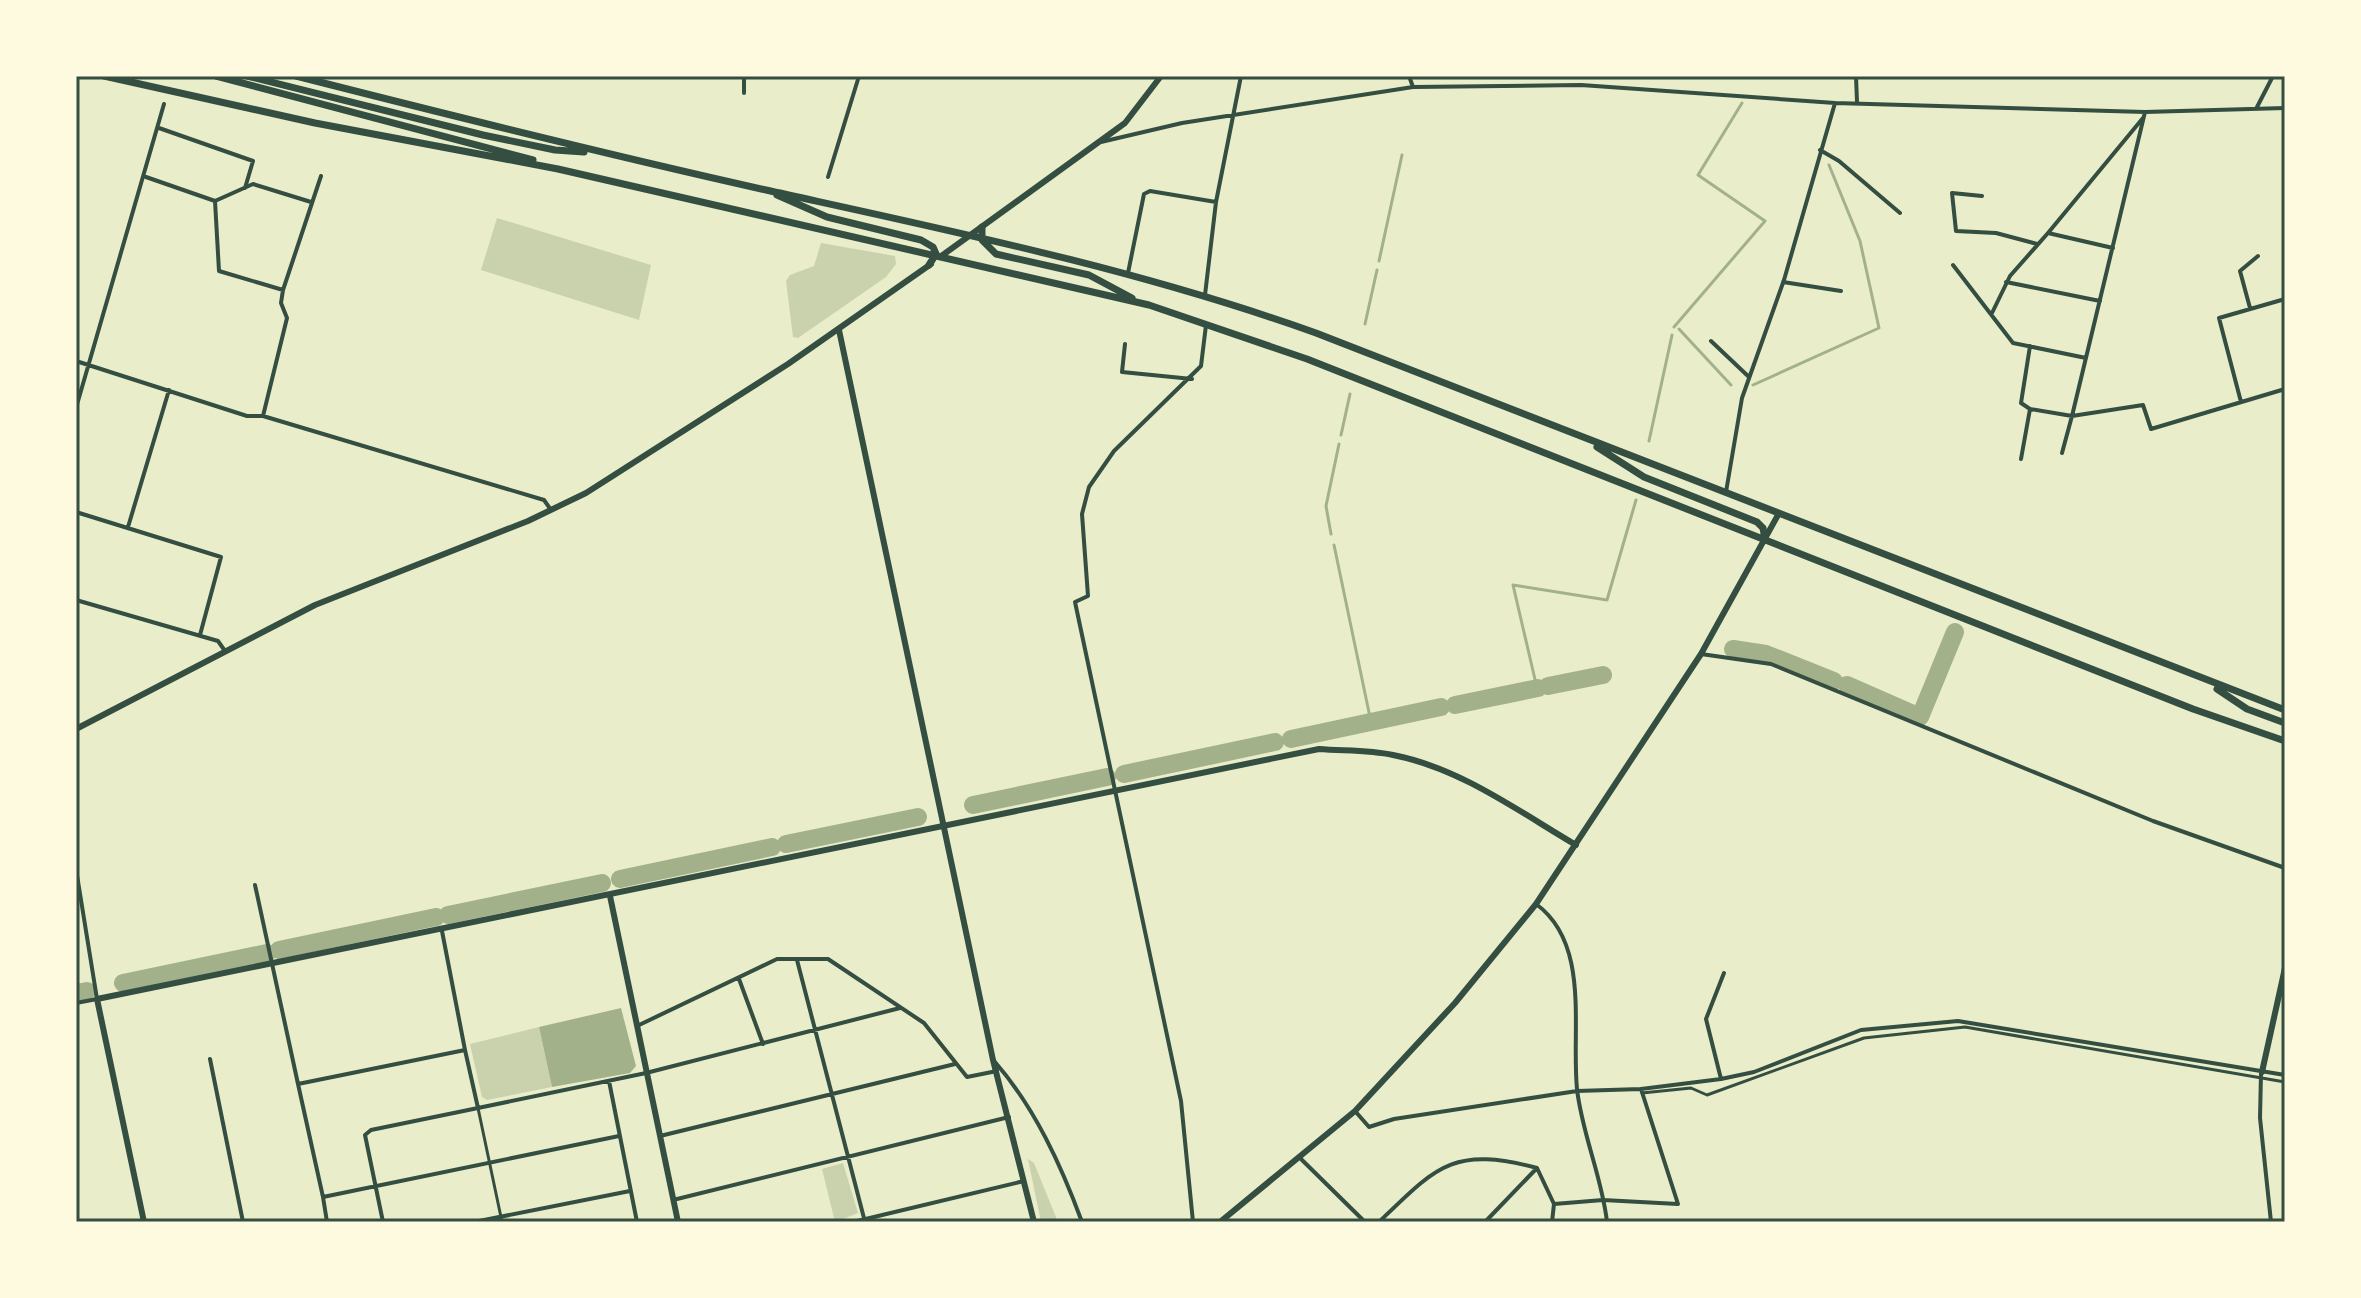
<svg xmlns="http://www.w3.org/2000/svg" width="2361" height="1298" viewBox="0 0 2361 1298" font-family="Quicksand,sans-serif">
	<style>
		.green { fill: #cad2ad }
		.water { fill: #a3b18a }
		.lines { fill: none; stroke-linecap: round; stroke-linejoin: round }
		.stream { stroke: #a3b18a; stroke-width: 3 }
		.river { stroke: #a3b18a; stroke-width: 18 }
		.pedestrian { stroke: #344e41; stroke-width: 3 }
		.minor { stroke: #344e41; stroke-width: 4 }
		.tertiary { stroke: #344e41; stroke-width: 6 }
		.trunk { stroke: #344e41; stroke-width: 7 }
		.neatline { fill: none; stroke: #344e41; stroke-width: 3 }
	</style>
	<rect width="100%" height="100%" fill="#e9edc9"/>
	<!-- green -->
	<path class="green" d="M497,218L651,265L639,320L481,270Z
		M821,243L895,256L896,264L886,277L798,338L793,337L786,281L790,275L814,266Z
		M539,1027L552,1087L487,1100L482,1097L470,1044Z
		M1028,1159L1034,1163L1058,1222H1041Z
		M843,1163L858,1213L835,1222L822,1169Z"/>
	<!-- water -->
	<path class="water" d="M621,1008L636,1066L630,1073L552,1087L539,1027Z"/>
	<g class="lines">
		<!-- stream -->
		<path class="stream" d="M1379,261L1402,155
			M1365,324L1377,270
			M1674,327L1765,221L1698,175L1742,103
			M1679,329L1731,385
			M1753,385L1879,328L1860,241L1829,165
			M1341,435L1350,394
			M1649,441L1672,335
			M1331,534L1326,506L1339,444
			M1334,545L1371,722
			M1537,688L1513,585L1607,600L1636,500"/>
		<!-- river -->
		<path class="river" d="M1733,649L1766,654L1834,681
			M1847,685L1920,717L1955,632
			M1548,686L1603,675
			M1455,705L1538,688
			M1291,739L1441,707
			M1124,774L1275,742
			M973,805L1107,777
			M786,844L918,817
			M620,879L772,847
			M448,915L602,883
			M279,950L436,917
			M123,983L267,953
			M76,993L87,991"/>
		<!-- pedestrian -->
		<path class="pedestrian" d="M1642,1093L1691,1088L1707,1095L1864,1038L1965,1027L2285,1082
			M478,1108L502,1222"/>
		<!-- minor -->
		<path class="minor" d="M1409,76L1413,87
			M1856,76L1857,102
			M744,93V76
			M2256,109L2273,76
			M2145,112L2072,416L2143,405L2151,429L2285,389
			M159,128L253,161L245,188
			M1101,142L1182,123L1413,87L1581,85L1835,103L2145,112L2285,108
			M1820,150L1839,161L1900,213
			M146,177L215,201L253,184L311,202
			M828,177L859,76
			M1982,196L1952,193L1956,231L1996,233L2037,244
			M215,201L219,271L283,290
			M2048,233L2143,118
			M1953,265L2013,343L2086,358
			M1128,273L1144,194L1150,191L1216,202
			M1783,282L1841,291
			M2006,282L2100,301
			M1205,295L1216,202L1241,76
			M2250,308L2240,271L2258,256
			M1992,313L2010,276L2048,233L2113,248
			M1711,341L1749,377
			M1125,344L1122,372L1192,379
			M2030,346L2021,403L2030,409L2072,416L2062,453
			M76,361L247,416H263L544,500L551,510
			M2241,402L2219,318L2285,299
			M76,408L164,104
			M263,416L287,318L281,303L283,290L321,176
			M2021,459L2030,409
			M1726,492L1742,398L1784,280L1835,103
			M76,512L221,557L200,635
			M128,527L169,390
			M76,600L218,641L225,651
			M1701,654L1771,664L2153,821L2285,868
			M76,869L97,999L76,1003
			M255,885L298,1084
			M1536,904C1591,944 1571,1030 1577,1089C1582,1134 1602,1177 1607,1222
			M442,931L465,1050
			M797,960L865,1222
			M739,979L763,1044
			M637,1026L777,959H828L924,1023L967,1077L997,1071
			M210,1059L243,1222
			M995,1062C1035,1108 1061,1165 1082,1222
			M2261,1073L2260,1118L2271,1222
			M1721,1079L1706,1019L1724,973
			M609,1081L637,1222
			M478,1108L646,1073L900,1008
			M1355,1111L1369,1127L1394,1119L1577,1091L1641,1089L1721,1079L1754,1072L1861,1030L1958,1021L2285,1075
			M660,1136L955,1064
			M1300,1158L1365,1222
			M323,1197L327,1222
			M673,1200L1009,1117
			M1554,1204L1603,1200L1678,1204L1641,1089
			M383,1222L365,1135L371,1130L478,1108L465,1050L298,1084L323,1197L619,1136
			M474,1222L630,1191
			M853,1222L1024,1181
			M1193,1222L1181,1101L1075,602L1088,596L1082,514L1089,487L1114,451L1201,366L1206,325
			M1379,1222C1437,1166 1453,1146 1537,1168L1554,1204L1552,1222
			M1485,1222L1537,1168"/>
		<!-- tertiary -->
		<path class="tertiary" d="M940,257L1125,123L1161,76
			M839,330L993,1060L1034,1222
			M76,729L315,605L528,521L586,493L788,364L931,264
			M610,896L678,1222
			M2262,1072L2285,968
			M144,1222L97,999L1319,749C1344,751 1369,750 1393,755C1460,768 1518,811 1576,845
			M1220,1222L1355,1111L1455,1003L1536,904L1701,654L1778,515"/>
		<!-- trunk -->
		<path class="trunk" d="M104,76L315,123L558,169L1149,305L1307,359L2193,709L2285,741
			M216,76L533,160
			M247,76L483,135L555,150L584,152
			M296,76C453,116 609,155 766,190C952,231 1137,269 1316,333L2285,710
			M777,195L827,217L921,240L933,247L936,254
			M982,227V240L996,254L1089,275L1132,298
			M929,265L936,254
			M1597,447L1644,477L1757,522L1763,528L1765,539
			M2217,689L2247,709L2285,723"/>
	</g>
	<!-- border -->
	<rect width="2361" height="1298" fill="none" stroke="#fefae0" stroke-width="156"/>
	<rect x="78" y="78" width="2205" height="1142" class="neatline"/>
</svg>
